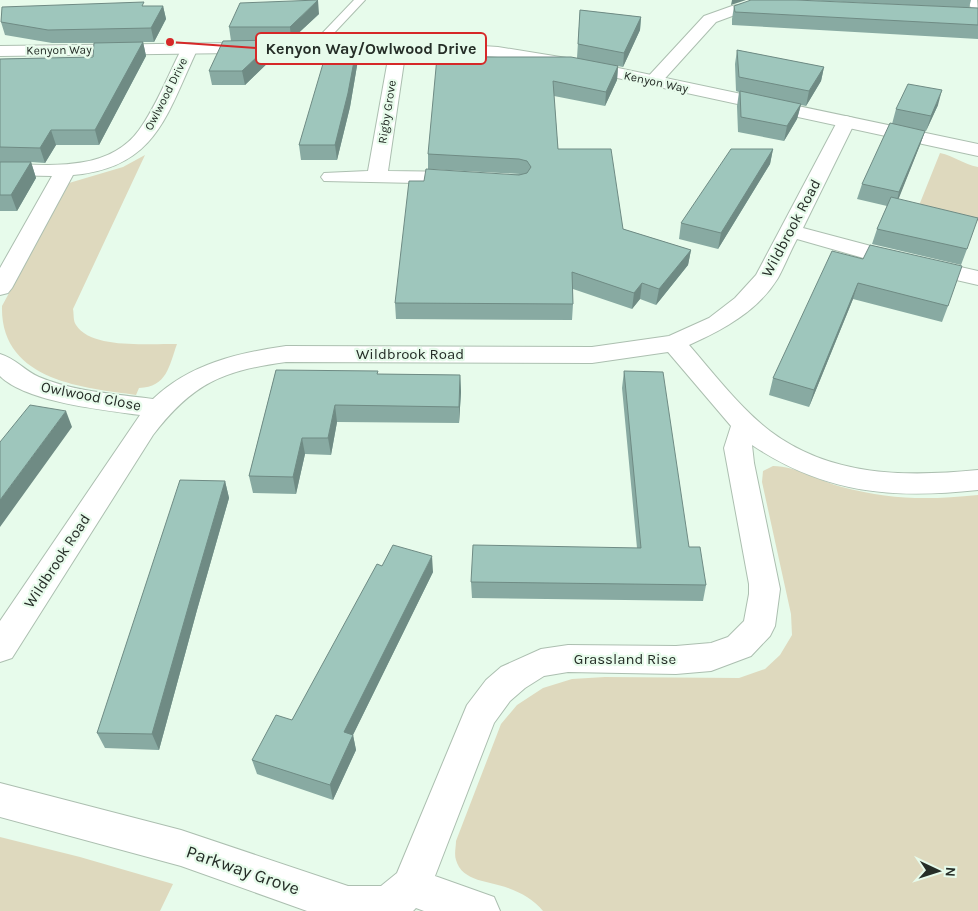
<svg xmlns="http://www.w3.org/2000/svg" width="978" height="911" viewBox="0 0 978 911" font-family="Karla,sans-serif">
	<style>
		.green { fill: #ded9be }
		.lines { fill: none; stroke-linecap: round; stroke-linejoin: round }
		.service-casing { stroke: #acbfb0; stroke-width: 2 }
		.minor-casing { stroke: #acbfb0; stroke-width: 2 }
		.tertiary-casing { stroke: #acbfb0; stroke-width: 2 }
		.service { fill: #fff; fill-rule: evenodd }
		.minor { fill: #fff; fill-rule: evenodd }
		.tertiary { fill: #fff; fill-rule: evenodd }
		.wall { fill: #88aaa2 }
		.shaded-wall { fill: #6f8b84 }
		.building { fill: #9ec6bc; stroke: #6f8b84 }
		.labels { text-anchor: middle; stroke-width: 4.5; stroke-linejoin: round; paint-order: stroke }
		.far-street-label { font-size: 12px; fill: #252d27; stroke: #e7fbeb }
		.street-label { font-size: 15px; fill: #252d27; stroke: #e7fbeb }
		.near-street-label { font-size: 18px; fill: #252d27; stroke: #e7fbeb }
		.leader { fill: none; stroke: #d62828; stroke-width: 2 }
		.callout-dot { fill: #d62828; stroke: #e7fbeb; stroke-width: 2 }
		.callout { fill: #e7fbeb; stroke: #d62828; stroke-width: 2 }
		.callout-label { font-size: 16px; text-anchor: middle; font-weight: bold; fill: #252d27 }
	</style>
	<rect width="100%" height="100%" fill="#e7fbeb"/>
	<!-- green -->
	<path class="green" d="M940,153C954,156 963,164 978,167V221H969L918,208Z
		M145,155L73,309C74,314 73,321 76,325C92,350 150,343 177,344C169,366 167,387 139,388L136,395C86,388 0,382 2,306L69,183L123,167Z
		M773,466C797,466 819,481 842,487C891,500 928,500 978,495V911H543C534,900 522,893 508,888C490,881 462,882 456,860C454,854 456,847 456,841L501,724L517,705L543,688L572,679L605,677L739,678L765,669L780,655L792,635L791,614L762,482L763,471Z
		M0,837L80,857L173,884L160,911H0Z"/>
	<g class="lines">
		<defs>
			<path id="service" d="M354,0H365L319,49H311V45Z
				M967,0H977L978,15L974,14Z"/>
			<path id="minor" d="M769,0L775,2L777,5L775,8L735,15L716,22L659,85H647L644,81L704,16L732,6Z
				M190,43L196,44L198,48C167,113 157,168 73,175L12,288L8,293L0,295V268L52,176L0,175V163C46,165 108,173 139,130C157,105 168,75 182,48L184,44Z
				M398,43L404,44L406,48L388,171L463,172L470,174L473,178L470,182L463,184L324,181L321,177L324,173L368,171L390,48L392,44Z
				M846,116L853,118L855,122L803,228L886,250L978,271V285L874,261L797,239C790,252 785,265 778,278C758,311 723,330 689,345C715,375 739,407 770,431C831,477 906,477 978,470V490C893,499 826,494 752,445L754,463L780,589L775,626L770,636L751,656L711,671L676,674L568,672L544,676L525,688L510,701L494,723L435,876L494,897L500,911H424L416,908L413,911H307L181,866L0,817V783L181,830L348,886H381L397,873L467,705L486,680L501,667L541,649L568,645L676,646L711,643L728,637L744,621L749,594V584L724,448L731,426L668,352L592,363L286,362C222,371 193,383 153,435L12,658L0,662V621L140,415C103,410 26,402 0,376V354C15,358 25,371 39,377C75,392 115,394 153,399C190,364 237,353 286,346L592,347L669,336L709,318L735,298L756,275L837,122L839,118Z"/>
			<path id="tertiary" d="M315,42L437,43L498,47L585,61L978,144V156L585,71L498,57L437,53L315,52L0,56V46Z"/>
		</defs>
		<!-- service casing -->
		<use href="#service" class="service-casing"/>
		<!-- minor casing -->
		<use href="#minor" class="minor-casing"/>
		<!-- tertiary casing -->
		<use href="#tertiary" class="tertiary-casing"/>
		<!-- service -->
		<use href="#service" class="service"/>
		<!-- minor -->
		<use href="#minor" class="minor"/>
		<!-- tertiary -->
		<use href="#tertiary" class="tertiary"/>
	</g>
	<!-- wall -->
	<path class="wall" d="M802,0H971L969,8Z
		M145,6H163L166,19L154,42H143L146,56L99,145H56L45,163L31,162L36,178L17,211H0V59L93,57L94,43H52L5,35L1,22Z
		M734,6L978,8V39L732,25V19Z
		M580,10L641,17L640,30L623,67L618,66L617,80L605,106L554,96L558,149L623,229L691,250L688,265L656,305L640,299L632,309L573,289V304L572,320L396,319L395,303L424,181L520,174L428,169V154L577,58Z
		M319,14L291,40L275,41L277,54L245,85H212L209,71L231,41L229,27Z
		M358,40L359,54L350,107L337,160H301L299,145Z
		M737,50L824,67L821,81L806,106L801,105L797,119L784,141L738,132L737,106L739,92L736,91L735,64Z
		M938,105L926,131H925L920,145L898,199L967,249L961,265L872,244L877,229L887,206L857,199L862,184L892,124L896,109Z
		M773,149L770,164L718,249L679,239L681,223Z
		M863,259L948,306L942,322L853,299L809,407L769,395L773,378Z
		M276,370L378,374L460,375L461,392L459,423L337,422L331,455L305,454L296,494L253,493L249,476Z
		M624,371L689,547L706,585L703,601L472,598L471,582L637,548L622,388Z
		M225,481L229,498L197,610L159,750L105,748L97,733Z
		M382,566L433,572L353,735L356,750L333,800L257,774L252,760L292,720Z"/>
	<!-- shaded-wall -->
	<path class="shaded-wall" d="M318,0L319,14L291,40L290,27Z
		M732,0H746L731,5Z
		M163,6L166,19L154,42L151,28Z
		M641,17L640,30L623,67L624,53Z
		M275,40L277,54L245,85L242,71Z
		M358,40L359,54L350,107L337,160L335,145Z
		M143,42L146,56L99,145L95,130Z
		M618,66L617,80L605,106L606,92Z
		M824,67L821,81L806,106L809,91Z
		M942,90L938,105L926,131L931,116Z
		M801,104L797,119L784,141L787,126Z
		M51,130L56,145L45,163L40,148Z
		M925,131L920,145L895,208L899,192Z
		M773,149L770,164L718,249L721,233Z
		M31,162L36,178L17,211L11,195Z
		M691,250L688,265L656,305L659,289Z
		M642,283L640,299L632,309L634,293Z
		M858,283L853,299L809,407L814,390Z
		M460,375L461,392L459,423V407Z
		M335,405L337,422L331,455L328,438Z
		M66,411L72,427L0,527V500Z
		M302,438L305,454L296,494L293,477Z
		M225,481L229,498L197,610L159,750L152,734L192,594Z
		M432,556L433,572L347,747L344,732Z
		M353,735L356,750L333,800L330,785Z"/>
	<!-- building -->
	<path class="building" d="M318,0L290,27H229L240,3Z
		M751,0H796L978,8V25L735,12L734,6Z
		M144,2L142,6H163L151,28L48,30L1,22L2,7Z
		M580,10L641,17L624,53L578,44Z
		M275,40L242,71H209L223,41Z
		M330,40H358L348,93L335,145H299Z
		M143,42L95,130H51L40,148L0,147V59L93,57L94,43Z
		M737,50L824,67L809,91L739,77Z
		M437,57H571L618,66L606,92L553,81L558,149H611L623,229L691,250L659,289L642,283L634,293L572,272L573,304L395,303L409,181H424L426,169L519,175L527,173L531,167L527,161L519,159L428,154Z
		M908,84L942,90L931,116L896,109Z
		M740,91L801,104L787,126L741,117Z
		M890,123L925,131L899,192L862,184Z
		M731,149H773L721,233L681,223Z
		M0,162H31L11,195H0Z
		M891,197L978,218L967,249L877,229Z
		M870,245L962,266L948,306L858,283L814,390L773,378L832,251L863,259Z
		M276,370L378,371L377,374L460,375L459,407L335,405L328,438H302L293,477L249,476Z
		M624,371L663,372L689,547H700L706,585L471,582L473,545L641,548Z
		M30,405L66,411L0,500V442Z
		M180,480L225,481L192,594L152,734L97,733Z
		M393,545L432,556L344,732L353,735L330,785L252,760L276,715L292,720L377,564L382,566Z"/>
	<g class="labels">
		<!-- far-street labels -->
		<g class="far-street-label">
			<text transform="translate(59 50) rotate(-1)" y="4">Kenyon Way</text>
			<text transform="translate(656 82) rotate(12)" y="4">Kenyon Way</text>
			<text transform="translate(166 94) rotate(-63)" y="4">Owlwood Drive</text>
			<text transform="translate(387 112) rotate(-81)" y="4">Rigby Grove</text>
		</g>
		<!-- street labels -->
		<g class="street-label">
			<text transform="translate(791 228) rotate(-62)" y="5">Wildbrook Road</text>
			<text x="410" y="359">Wildbrook Road</text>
			<text transform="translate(91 396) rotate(11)" y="5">Owlwood Close</text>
			<text transform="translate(57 561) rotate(-57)" y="5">Wildbrook Road</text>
			<text x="625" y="664">Grassland Rise</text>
		</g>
		<!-- near-street labels -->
		<g class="near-street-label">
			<text transform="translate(243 870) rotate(19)" y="6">Parkway Grove</text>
		</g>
	</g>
	<!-- callouts -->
	<path class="leader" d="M170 42L256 48"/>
	<circle class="callout-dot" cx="170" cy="42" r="5"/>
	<rect class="callout" x="256" y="33" width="230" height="31" rx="5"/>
	<g class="callout-label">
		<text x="371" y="54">Kenyon Way/Owlwood Drive</text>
	</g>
	<!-- north arrow -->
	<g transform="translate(938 871) rotate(94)" stroke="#e7fbeb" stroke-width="4" paint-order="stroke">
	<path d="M0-4L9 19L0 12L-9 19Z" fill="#252d27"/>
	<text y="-8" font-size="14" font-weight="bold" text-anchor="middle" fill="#252d27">N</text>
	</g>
</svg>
